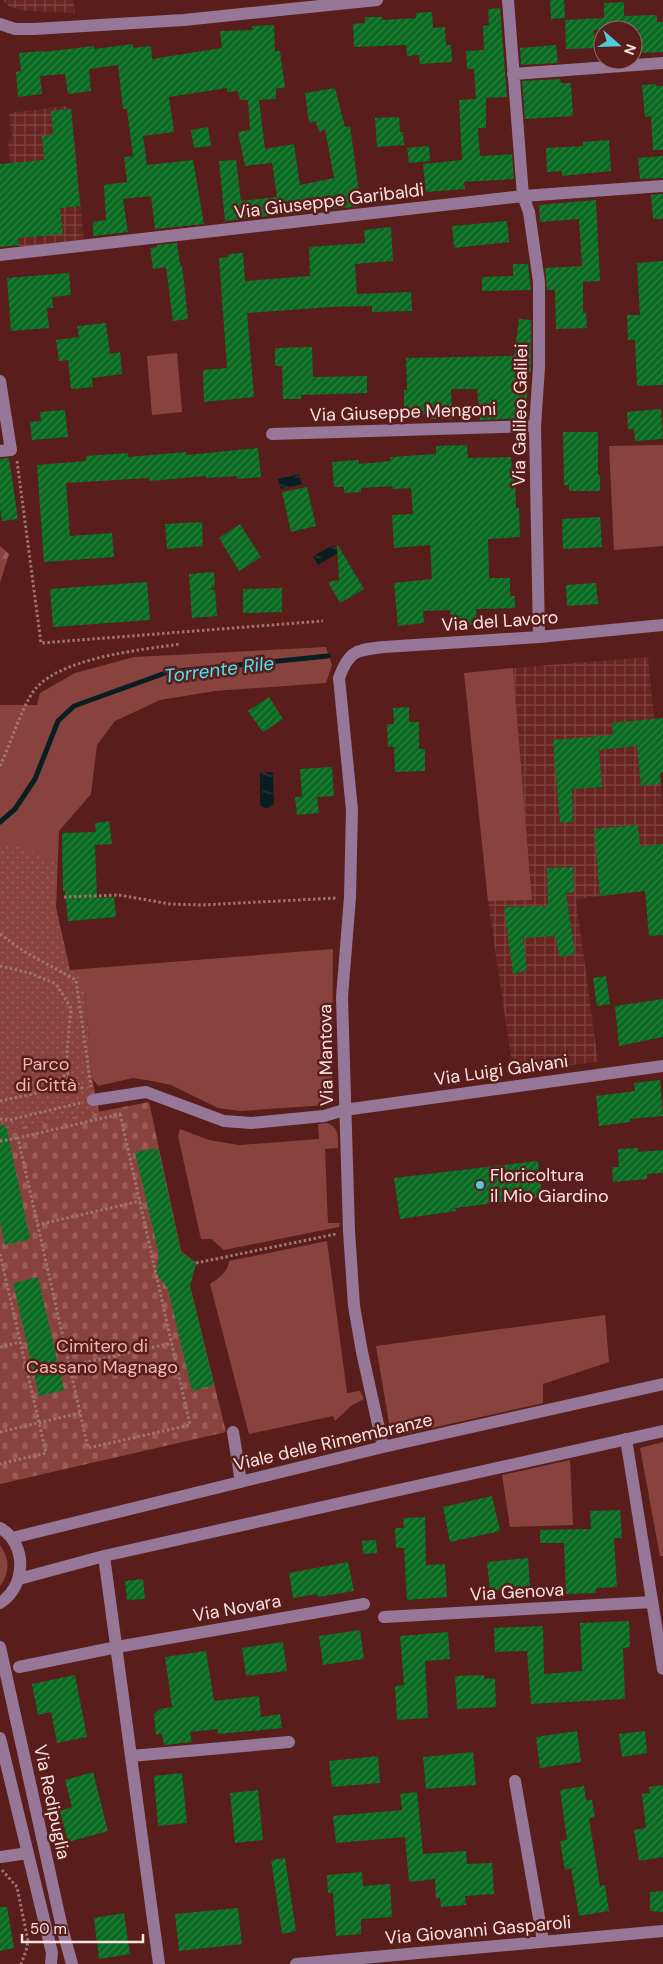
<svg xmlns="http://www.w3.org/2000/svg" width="663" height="1964" viewBox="0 0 663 1964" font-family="'DM Sans',sans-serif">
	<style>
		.industrial { fill: url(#industrial-grid) }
		.grass { fill: #89433e }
		.forest { fill: url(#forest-firs) }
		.cemetery { fill: url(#cemetery-stones) }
		.park { fill: url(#park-dots) }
		.water { fill: url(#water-ripples) }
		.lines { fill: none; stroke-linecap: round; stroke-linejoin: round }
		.stream { stroke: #091e20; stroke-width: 5 }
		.building { fill: url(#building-hatch) }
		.path { stroke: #9f7370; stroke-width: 3; stroke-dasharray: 2.5 2.5; stroke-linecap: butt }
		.minor { stroke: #977797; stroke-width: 12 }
		.poi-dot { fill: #52cbd9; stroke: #591e1b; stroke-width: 2 }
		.labels { text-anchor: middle; stroke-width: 5; stroke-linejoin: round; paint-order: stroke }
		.street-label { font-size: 18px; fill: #fae2df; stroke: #591e1b }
		.park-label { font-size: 18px; fill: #f0b8b1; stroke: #591e1b }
		.poi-label { font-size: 18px; fill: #fae2df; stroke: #591e1b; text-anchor: start }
		.water-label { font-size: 19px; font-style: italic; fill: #43e6f8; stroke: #591e1b }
	</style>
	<defs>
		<pattern id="industrial-grid" width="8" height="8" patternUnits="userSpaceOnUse" patternTransform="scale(1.25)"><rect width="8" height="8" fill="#692522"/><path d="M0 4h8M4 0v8" fill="none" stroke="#7f4442"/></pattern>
		<pattern id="forest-firs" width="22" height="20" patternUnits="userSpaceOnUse" patternTransform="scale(1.25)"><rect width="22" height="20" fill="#89433e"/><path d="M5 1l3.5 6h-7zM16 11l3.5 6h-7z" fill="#9b5e59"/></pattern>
		<pattern id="cemetery-stones" width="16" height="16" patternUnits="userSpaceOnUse" patternTransform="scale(1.25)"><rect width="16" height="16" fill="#89433e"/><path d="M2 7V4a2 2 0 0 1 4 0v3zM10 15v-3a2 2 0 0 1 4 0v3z" fill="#9b5e59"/></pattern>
		<pattern id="park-dots" width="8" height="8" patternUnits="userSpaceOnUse" patternTransform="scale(1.25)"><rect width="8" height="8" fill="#89433e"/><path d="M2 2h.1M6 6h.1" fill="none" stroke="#9b5e59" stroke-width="1.8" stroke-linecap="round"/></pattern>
		<pattern id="water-ripples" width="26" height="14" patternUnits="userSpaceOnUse" patternTransform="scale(1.25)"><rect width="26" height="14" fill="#091e20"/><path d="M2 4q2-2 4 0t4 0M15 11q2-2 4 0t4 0" fill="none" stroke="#2e3e40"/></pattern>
		<pattern id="building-hatch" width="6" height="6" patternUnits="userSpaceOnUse" patternTransform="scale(1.25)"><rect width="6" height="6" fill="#096a22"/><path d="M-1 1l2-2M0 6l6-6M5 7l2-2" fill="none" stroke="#2e7f42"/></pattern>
	</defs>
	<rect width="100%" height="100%" fill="#591e1b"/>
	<!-- industrial -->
	<path class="industrial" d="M2,0H73L75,13L26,11L10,7Z
		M66,106L71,109L84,240L19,247L8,143L12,137L9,113Z
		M648,657L663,808V888L576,899L598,1062L513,1071L488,901L532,899L513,668Z"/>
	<!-- grass -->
	<path class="grass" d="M177,353L182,412L152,415L147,356Z
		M663,445V546L614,550L609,446Z
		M326,647L332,665L326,683L215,691L160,700L115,721L97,745L91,794L59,831L56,907L0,966V705H37L40,693L75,673L134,657Z
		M513,668L532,900L488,901L464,673Z
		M333,949L332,1097L326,1105L240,1111L218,1108L171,1085L152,1081L133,1078L98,1086L92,1078L85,991L70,970Z
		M327,1123C339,1127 338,1137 338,1148L325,1149L328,1223H340L339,1227L224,1250L211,1239H201L178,1136L180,1129L209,1140L239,1145L319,1139L318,1124Z
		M327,1241L347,1393L360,1391L364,1399L351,1406L335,1421L333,1416L249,1434L210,1284C219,1278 228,1272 229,1261Z
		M605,1315L609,1362L543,1384V1403L400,1435L389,1423L376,1346Z
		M663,1442V1556H660L640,1448Z
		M570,1460L573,1525L510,1527L502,1475Z
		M0,1545C10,1558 10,1572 0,1586Z"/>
	<!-- forest -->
	<path class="forest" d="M0,546L9,554L0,583Z"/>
	<!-- cemetery -->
	<path class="cemetery" d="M149,1102L181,1251L196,1263L190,1286L226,1432L0,1484V1131Z"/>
	<!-- park -->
	<path class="park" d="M13,844L57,863L56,907L70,970L80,977L85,991L92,1078L99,1112L0,1131V845Z"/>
	<!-- water -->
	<path class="water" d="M299,474L302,484L281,489L278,479Z
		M333,545L338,553L318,565L313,556Z
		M273,772L274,804L266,809L260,805V773Z"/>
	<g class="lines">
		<!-- stream -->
		<path class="stream" d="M0,822L15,809L35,779L58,721L74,706L168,672L328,656"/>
	</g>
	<!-- building -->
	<path class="building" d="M550,0H564L565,18L551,19Z
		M624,2V16L657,15V22H663V52L640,53L639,30H594L595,48L566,49L565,20L604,18V3Z
		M500,8L507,97L486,98V128H478L480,156L512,154L514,179L464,182L465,189L426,192L423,164L462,160L459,100L476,99L474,69H467L466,51L484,50L483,26L489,25L488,9Z
		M432,12L433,28L445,27L446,45H451L452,62L420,64L419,55L407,56L406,45L354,47L353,24L365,23V17H382V20L416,18V13Z
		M274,25L275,51H280L285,88H276V99L259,100L265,149L294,144L300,185L334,178L325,129L320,132L315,121L309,123L305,93L335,88L345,127L350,126L361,206L225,221L219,161L236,160L241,201L277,197L272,163L245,166L238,132L250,130L248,100H240L238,91L227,92V88L169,97L174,132L143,136L147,165L193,160L204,224L155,229L151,196L123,199L128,232L93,236V222L106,220L104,185L127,182L124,157L133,156L127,109H123L118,65L89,69L91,91L68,94L65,74L40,76L42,94L18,97L16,72L21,71L19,53L44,51V52L94,46V49L133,44V48L151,46L152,59L222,48L220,31L252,30V26Z
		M556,45L558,63L521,65L520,48Z
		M560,79L561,83H571L573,116L525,119L522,81Z
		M656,84V86H663V150H653L651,116L645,117L642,85Z
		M71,109L80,206L60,208L63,234L18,238L19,245L0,247V164L44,160L42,136L53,135L51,111Z
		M399,117L400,132H403L404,145L377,147L375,118Z
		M208,127L211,146L194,148L191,130Z
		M609,140L611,171L562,176V171L547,172L546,148L583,146V142Z
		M429,146L430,161L409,163L407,148Z
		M663,156V178L640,179L638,158Z
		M663,194V219H653L651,195Z
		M596,200L600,281L583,282V313L586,312L587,328L556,329L555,290H547L545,268L582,266L579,219L540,222L539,205Z
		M507,221L509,242L454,248L452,226Z
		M391,227L393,261L355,264L357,294L411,292L412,311L372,312V306L330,307L247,313L254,397L204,402L203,370L227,368L219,258L228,257V254L243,253L245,281L310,276L309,247L365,243L364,230Z
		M177,243L180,265H182L188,319L173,321L166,267L153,269L150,248L157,247V245Z
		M663,261V385L637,386L635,340H628L627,315H640L637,263Z
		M513,264H528L531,290L482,291V277L513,276Z
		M69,273L71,295L52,297L53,308H47L49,328L11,331L7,278Z
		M519,319L531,320V368L530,373H528L526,418L480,420L477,389H451L452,419H431V415H423V411H404V390H407L406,358L514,356Z
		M106,323L110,354L120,352L122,374L92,378L93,387L71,389L68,360L59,361L56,340L79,337L77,326Z
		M312,347L313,377L367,376V393L301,395V399H283L282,366H275V348Z
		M661,409L663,439L635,441L634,429H628L627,412Z
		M65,410L68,437L32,440L30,422L41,421L40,412Z
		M563,432H598V475H600V491H569V485H564Z
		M467,445L468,458L511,457L512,472L515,471L516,508H519L520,537L488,539L489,578H510V596H515V608L476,609L477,624L452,627L450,610L423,611L424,623L398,626L394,583L432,579L430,545L394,548L392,515L413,514L411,488L393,489L392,486L361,488V492L344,493V487H334L332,462L359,460V464L391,461L390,457L436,454V446Z
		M258,448L261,477L237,479V476L206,478V476L150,481L149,478L66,483L70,536L112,533L114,557L44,562L37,465L86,461V456L128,453V457L186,452L187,455Z
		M9,458L18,519L2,521L0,508V459Z
		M307,487L316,526L291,532L282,492Z
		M600,517L602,547L563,549L562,519Z
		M202,522L203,546L167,549L165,524Z
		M240,524L261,557L239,571L219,538Z
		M337,544L364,589L340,603L328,582L339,580Z
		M214,572L215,586L209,590H215L217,616L192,618L189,574Z
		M147,582L150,620L53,627L50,589Z
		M596,583L598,604L567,606L566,585Z
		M282,588V612L243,613V589Z
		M269,697L283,719L263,732L248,711Z
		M409,707V722H419V749H425V771L395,772L394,747H388L387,724H394L393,708Z
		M663,718V772L660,773L661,784L641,786L637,746L599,750L602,787L572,789L573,822L560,823L553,740L613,735L612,723Z
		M332,767L334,796L317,797L319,813L297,815L295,797H302L300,769Z
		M109,821L112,844L95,845L97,898L114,897L116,917L68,921L65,891H63L62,833L96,832L95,823Z
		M638,825L640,846L663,844V935L649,936L645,891L600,896L594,829Z
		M573,867L574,892L566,893L575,954L560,957L555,936L523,938L527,970L513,974L504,907L548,906L547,868Z
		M606,976L610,1004L597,1006L593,978Z
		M663,999V1037L619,1046L615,1006Z
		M660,1080L663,1116L630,1119V1122L599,1126L596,1096L635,1091L634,1083Z
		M6,1125L30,1239L5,1245L0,1222V1126Z
		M158,1148L181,1252L196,1263L190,1286L214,1385L192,1391L168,1289L156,1273L159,1255L135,1152Z
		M638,1148V1152L663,1150V1173L647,1174V1179L613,1182L612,1167H619L618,1149Z
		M538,1161L542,1197L455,1208L456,1211L400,1219L394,1178Z
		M38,1277L64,1390L39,1396L13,1283Z
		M492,1496L500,1531L450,1542L443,1507Z
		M620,1510L622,1538H614L617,1587L596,1588V1593L566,1594L564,1543H540V1530L591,1529L590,1511Z
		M425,1517L426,1565L445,1564L447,1597L407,1600L404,1548H396L395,1528H404L403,1518Z
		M376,1540L377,1553L363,1554L362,1541Z
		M528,1558L530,1587L490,1591L487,1562Z
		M348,1562L354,1591L318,1597L317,1594L293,1598L289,1573Z
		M143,1579L145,1599L127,1600L125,1581Z
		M629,1621L630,1647L623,1648L625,1699L531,1704L527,1651L495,1652L494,1628L543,1626L544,1674L582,1671L580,1623Z
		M360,1630L364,1659L323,1665L319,1636Z
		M448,1632L450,1659L425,1661L428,1718L397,1720L395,1686L404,1685L400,1636Z
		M283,1642L287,1671L246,1676L242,1648Z
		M206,1651L214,1701L259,1696L261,1717L280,1714L282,1728L218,1734V1729L190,1732L192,1742L164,1745L162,1734L156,1735L154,1714L160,1709L172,1707L165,1657Z
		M75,1675L87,1737L57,1743L51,1712L38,1715L32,1684Z
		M484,1675V1679L495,1678L496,1707L457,1709L455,1676Z
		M577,1731L581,1762L540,1768L536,1737Z
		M645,1731L647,1753L622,1757L619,1734Z
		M473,1752L476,1785L426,1789L423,1757Z
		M378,1756L380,1783L332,1787L329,1761Z
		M93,1772L108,1831L68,1842L60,1811L72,1807L65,1780Z
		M182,1773L187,1823L158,1826L154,1776Z
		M663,1785V1857L639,1861L634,1830L646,1828L642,1794L650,1793L649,1787Z
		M584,1786L586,1800H592L595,1817L589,1818L600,1886L605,1885L609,1911L579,1916L571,1868L565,1870L560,1841L567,1840L560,1790Z
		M258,1790L263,1840L235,1843L230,1793Z
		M417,1792L423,1854L466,1851L467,1864L492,1863L494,1894L465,1896L466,1905L441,1907L440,1898H436L435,1879L409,1882L405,1837L336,1843L333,1816L402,1810L400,1794Z
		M285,1858L296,1931L282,1934L271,1860Z
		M362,1872L363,1886L390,1884L392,1917L361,1919V1934L336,1936L333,1893H328L327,1875Z
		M663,1891V1912L650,1911V1892Z
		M0,1907H7L14,1948L0,1951Z
		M238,1908L242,1944L179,1951L175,1914Z
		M124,1913L130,1954L99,1959L94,1918Z"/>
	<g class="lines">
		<!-- path -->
		<path class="path" d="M17,461L41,643L323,621
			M0,766C11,743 18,717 31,695C52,658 141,650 180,644
			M64,897L119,895L170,904L201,905L337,898
			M0,934L25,952L76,980L91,1087
			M0,966L30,973L56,984L71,1008L67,1052V1073
			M0,1101L50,1090L67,1073L84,1090
			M120,1114L190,1425L88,1448L18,1138Z
			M0,1119L9,1120L80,1103
			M0,1141L18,1138
			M37,1225L140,1201
			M0,1254L46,1453L0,1464
			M196,1263L336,1234
			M0,1347L20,1342
			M69,1366L172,1343
			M0,1432L80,1413
			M2,1870L17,1887L28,1941L26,1951L21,1964"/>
		<!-- minor -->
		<path class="minor" d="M508,0L523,196L529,212L539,282V368L535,426L539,637
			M0,24L15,29H34L184,20L377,0
			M513,74L663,63
			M0,255L523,196L663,186
			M0,381L11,450L0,451
			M272,434L535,426
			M93,1100L146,1092L224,1121L251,1123L324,1116L344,1110L663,1066
			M233,1432L241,1482
			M626,1439L663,1669
			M383,1447L362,1352L354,1306L349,1231L342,997L350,897L352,810L339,678C349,650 357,650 384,647L539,637L663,625
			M0,1528C28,1544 26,1587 0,1603
			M12,1538L383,1447L663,1384
			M104,1556L159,1964
			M19,1579L104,1556L663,1431
			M384,1617L652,1602
			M0,1647L62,1928L72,1964
			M19,1667L117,1647L364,1604
			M0,1738L52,1953L51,1964
			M131,1756L289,1742
			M515,1781L543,1941
			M0,1857L28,1853
			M296,1964L663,1931"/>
	</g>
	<!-- markers -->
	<circle class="poi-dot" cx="480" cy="1185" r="5"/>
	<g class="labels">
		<!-- street labels -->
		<g class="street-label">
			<text transform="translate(329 201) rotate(-7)" y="6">Via Giuseppe Garibaldi</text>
			<text transform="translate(403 412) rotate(-2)" y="6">Via Giuseppe Mengoni</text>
			<text transform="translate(520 415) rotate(-89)" y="6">Via Galileo Galilei</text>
			<text transform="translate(500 621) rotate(-4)" y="6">Via del Lavoro</text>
			<text transform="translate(326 1055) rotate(-91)" y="6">Via Mantova</text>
			<text transform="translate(501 1070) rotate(-8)" y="6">Via Luigi Galvani</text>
			<text transform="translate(333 1442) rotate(-13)" y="6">Viale delle Rimembranze</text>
			<text transform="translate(517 1592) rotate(-3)" y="6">Via Genova</text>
			<text transform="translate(237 1608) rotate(-10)" y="6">Via Novara</text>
			<text transform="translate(52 1802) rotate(78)" y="6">Via Redipuglia</text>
			<text transform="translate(478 1930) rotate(-5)" y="6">Via Giovanni Gasparoli</text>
		</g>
		<!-- park labels -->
		<g class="park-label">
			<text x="46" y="1070">Parco<tspan x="46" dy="21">di Città</tspan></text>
			<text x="102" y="1352">Cimitero di<tspan x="102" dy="21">Cassano Magnago</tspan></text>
		</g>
		<!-- poi labels -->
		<g class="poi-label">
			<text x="490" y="1181">Floricoltura<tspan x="490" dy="21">il Mio Giardino</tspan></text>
		</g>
		<!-- water labels -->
		<g class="water-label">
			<text transform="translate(219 669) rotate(-7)" y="7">Torrente Rile</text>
		</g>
	</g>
	<!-- north arrow -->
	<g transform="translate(618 45) rotate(110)"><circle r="24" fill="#591e1b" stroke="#996c69"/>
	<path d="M0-4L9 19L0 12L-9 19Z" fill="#52cbd9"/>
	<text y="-8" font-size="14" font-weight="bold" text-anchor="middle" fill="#fae2df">N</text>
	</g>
	<!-- scale -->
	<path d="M22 1934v8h121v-8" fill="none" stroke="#fae2df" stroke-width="2.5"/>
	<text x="30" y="1934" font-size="15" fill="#fae2df" stroke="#591e1b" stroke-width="4" paint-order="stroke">50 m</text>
</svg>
